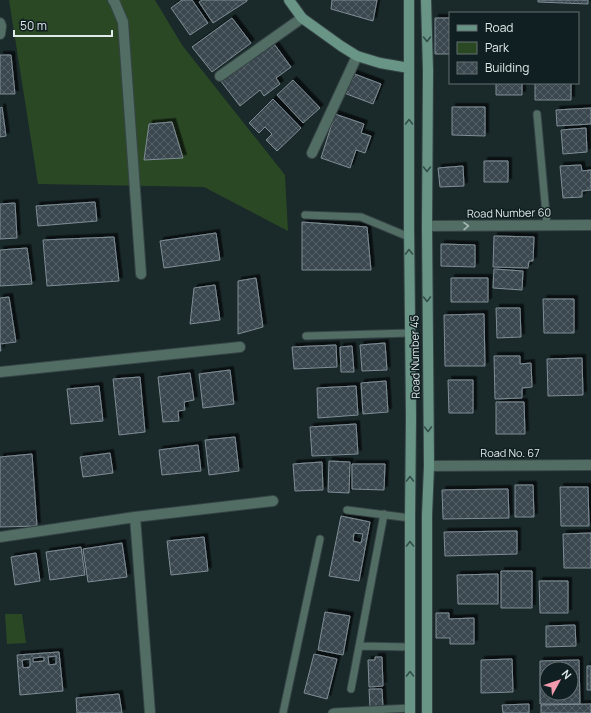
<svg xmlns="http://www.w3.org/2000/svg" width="591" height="713" viewBox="0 0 591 713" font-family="Manrope,sans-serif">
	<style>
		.green { fill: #2a4824 }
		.building { fill: url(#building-cross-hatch); stroke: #7f8d96; fill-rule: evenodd; filter: url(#shadow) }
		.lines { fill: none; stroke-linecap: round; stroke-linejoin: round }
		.service-casing { stroke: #364445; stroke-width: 9 }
		.minor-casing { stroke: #364445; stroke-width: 12 }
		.tertiary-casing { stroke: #364445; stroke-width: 12 }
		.secondary-casing { stroke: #364445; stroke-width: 12 }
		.service { stroke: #516d64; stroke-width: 7 }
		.minor { stroke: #516d64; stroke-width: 10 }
		.tertiary { stroke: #516d64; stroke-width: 10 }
		.secondary { stroke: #689586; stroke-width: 10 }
		.oneway { stroke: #334e49 }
		.oneway2 { stroke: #a7b8b5 }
		.labels { text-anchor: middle; stroke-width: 3; stroke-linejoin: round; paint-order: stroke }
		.street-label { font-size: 11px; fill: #e1eaeb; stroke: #101f21 }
	</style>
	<defs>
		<pattern id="building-cross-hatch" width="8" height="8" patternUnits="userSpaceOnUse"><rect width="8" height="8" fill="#3b474f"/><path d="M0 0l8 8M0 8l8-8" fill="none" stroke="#576268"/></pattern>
		<filter id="shadow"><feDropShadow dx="3.5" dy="-3.5" stdDeviation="0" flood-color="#0009"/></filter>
	</defs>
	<rect width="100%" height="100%" fill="#1a292a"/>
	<!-- green -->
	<path class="green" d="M9,0H155L182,45L285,175L288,231L204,187L38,184Z
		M5,614H22L26,643L7,644Z"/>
	<!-- building -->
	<path class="building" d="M182,0H192L208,23L190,35L171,8Z
		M202,0H247V1L213,23L199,2Z
		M332,0H377L373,21L331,9Z
		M538,0H588V4L538,2Z
		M232,18L251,43L212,72L192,47Z
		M435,18H450V54H435Z
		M272,41L291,67L276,78L280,84L264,96L260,90L240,106L220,80Z
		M0,55H11L15,94H0Z
		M352,73L381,84L373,104L344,93Z
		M293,80L320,108L303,123L277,95Z
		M496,83H522V95H496Z
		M535,83H571V100H535Z
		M273,99L301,128L277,151L266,140L272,134L265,127L259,133L249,123Z
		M2,107L6,136L0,137V108Z
		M452,107H485V136L452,135Z
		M591,108V124L557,126L556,110Z
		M335,114L364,124L361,133L371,136L365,153L356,150L350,168L321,158Z
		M172,122L183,158L144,160L149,124Z
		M586,128L587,152L563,154L561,130Z
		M484,161H508V182H484Z
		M581,165L582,171L591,170V190L582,191V197L563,198L560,166Z
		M463,166L464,186L440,187L438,168Z
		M95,202L97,221L38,226L36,206Z
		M15,203L17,238L0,239V204Z
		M302,222L367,227L371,270H302Z
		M216,233L220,260L164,268L160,241Z
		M494,236L534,237L533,261H529L528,268L493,267Z
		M114,237L119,281L47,286L43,240Z
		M441,244L475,245V267L441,266Z
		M27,248L32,284L0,286V250Z
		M494,269L523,271L522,290L493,288Z
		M256,278L263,327L238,334V281Z
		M451,278H488V302H451Z
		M215,285L220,320L190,324L194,288Z
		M9,297L16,342L0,344L1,351H0V298Z
		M543,299H574V333H544Z
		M496,308H520L521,337L497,338Z
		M484,314L485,366H445L444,315Z
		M385,343L387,370L362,371L360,345Z
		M336,345L337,367L294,369L292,347Z
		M352,346L354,372H341L340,347Z
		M494,356H520V364L531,363L532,387L522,388V398L495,399Z
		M582,358L583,395L548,396L547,359Z
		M230,370L234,404L203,408L199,374Z
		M190,373L194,400L184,402L185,410L178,411L179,421L163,422L158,377Z
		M140,377L145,432L119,435L113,379Z
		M448,380H473V413H449Z
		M386,381L388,412L363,414L361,383Z
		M99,386L103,421L71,424L67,389Z
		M356,386L358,415L318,418L317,388Z
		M496,402H524L525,434H496Z
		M356,424L358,454L312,456L310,427Z
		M235,437L239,471L209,475L205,440Z
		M198,445L201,471L162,475L159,450Z
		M110,453L113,473L83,477L80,457Z
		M32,454L37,526L0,527V457Z
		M329,461L350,462L349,493L328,492Z
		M322,462L323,490L295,491L293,464Z
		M352,464H385L384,490L352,489Z
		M515,485H533L534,517H515Z
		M560,487H588L589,526H561Z
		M508,489L509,518L443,519L442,490Z
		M341,516L370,522L359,581L329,576ZM354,533L363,534L361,543L353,541Z
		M517,531V554L445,556L444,532Z
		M591,533V568H564L563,534Z
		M204,537L208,571L171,575L167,541Z
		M122,543L127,577L88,582L83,549Z
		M81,547L85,575L50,580L46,552Z
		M36,553L40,581L15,585L11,557Z
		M501,571H532V608H501Z
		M498,574V604H458L457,575Z
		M539,581H568V613H540Z
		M325,612L350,616L343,655L318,650Z
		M436,613H449V619L474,618V644H450V638H436Z
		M575,625L576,646L546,647V626Z
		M59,652L63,691L20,695L17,655ZM56,656V664L49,665L48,657ZM44,657V661L33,662V658ZM30,659V667L23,668L22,660Z
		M314,654L337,659L327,699L304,693Z
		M375,657H382L383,686L369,687L368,660H375Z
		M512,659L513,692L481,693V660Z
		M579,660L580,704H540V661ZM547,669H571V693H547Z
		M587,666H591V690H587Z
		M369,689H382L383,708H370Z
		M119,694L122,713H77L76,698Z
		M529,704V713H503L502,705Z
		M591,704V713H541V705Z"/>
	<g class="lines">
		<defs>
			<path id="service" d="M537,114L547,225
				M305,215L361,217L409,237
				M306,336L410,333
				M347,510L410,518
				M359,646L410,647
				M351,689L384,514
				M283,713L320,539
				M332,713L334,712L410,708"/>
			<path id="minor" d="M113,0L115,3L123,22L141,274
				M0,23L1,26L0,34
				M220,76L302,18
				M312,153L357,56
				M0,372L240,347
				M429,466L591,465
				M135,517L150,713
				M0,537L135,517L273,501"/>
			<path id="tertiary" d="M427,226L591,225"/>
			<path id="secondary" d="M289,0L302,18L341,46L357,56L380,63L409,68
				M409,0V226L411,417L410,518V713
				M426,0L428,70L427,226L429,466L427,515V713"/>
		</defs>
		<!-- service casing -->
		<use href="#service" class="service-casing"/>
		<!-- minor casing -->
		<use href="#minor" class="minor-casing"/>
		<!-- tertiary casing -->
		<use href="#tertiary" class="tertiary-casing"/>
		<!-- secondary casing -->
		<use href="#secondary" class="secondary-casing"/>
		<!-- service -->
		<use href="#service" class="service"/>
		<!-- minor -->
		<use href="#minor" class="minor"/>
		<!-- tertiary -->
		<use href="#tertiary" class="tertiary"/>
		<!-- secondary -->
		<use href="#secondary" class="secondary"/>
	</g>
	<!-- one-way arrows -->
	<defs><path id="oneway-chevron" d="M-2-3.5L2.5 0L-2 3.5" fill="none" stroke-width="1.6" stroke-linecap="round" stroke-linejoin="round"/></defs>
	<g class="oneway">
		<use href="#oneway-chevron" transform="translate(427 39) rotate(89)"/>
		<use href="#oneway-chevron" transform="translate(409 122) rotate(-90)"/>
		<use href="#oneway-chevron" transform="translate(427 169) rotate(90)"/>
		<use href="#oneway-chevron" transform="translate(409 252) rotate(-91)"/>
		<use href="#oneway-chevron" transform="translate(427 299) rotate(90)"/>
		<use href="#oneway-chevron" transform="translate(428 429) rotate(89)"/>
		<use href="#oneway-chevron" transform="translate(410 479) rotate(-90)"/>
		<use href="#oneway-chevron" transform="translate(410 544) rotate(-90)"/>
		<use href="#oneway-chevron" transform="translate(410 674) rotate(-90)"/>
	</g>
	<use class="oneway2" href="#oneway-chevron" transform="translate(466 226) rotate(-1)"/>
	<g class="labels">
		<!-- street labels -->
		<g class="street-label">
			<text transform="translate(509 213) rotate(-1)" y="4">Road Number 60</text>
			<text transform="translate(415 357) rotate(-91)" y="4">Road Number 45</text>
			<text x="510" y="457">Road No. 67</text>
		</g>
	</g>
	<!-- legend -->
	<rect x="449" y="12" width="130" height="72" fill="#101f21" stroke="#647072"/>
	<rect x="457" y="25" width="20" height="6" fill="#689586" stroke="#647072"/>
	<text x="485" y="32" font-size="12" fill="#e1eaeb">Road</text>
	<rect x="457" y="42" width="20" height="12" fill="#2a4824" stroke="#647072"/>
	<text x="485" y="52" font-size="12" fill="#e1eaeb">Park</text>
	<rect x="457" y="62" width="20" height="12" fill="url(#building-cross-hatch)" stroke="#647072"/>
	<text x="485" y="72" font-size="12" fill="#e1eaeb">Building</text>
	<!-- north arrow -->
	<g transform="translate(559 681) rotate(50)"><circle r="19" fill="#101f21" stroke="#647072"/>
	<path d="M0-3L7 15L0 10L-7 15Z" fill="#f29aae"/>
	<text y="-6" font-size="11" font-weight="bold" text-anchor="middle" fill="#e1eaeb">N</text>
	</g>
	<!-- scale -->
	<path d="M14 30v6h98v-6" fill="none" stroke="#e1eaeb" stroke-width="2"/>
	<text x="20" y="30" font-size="12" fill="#e1eaeb" stroke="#101f21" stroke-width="3" paint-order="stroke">50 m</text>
</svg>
